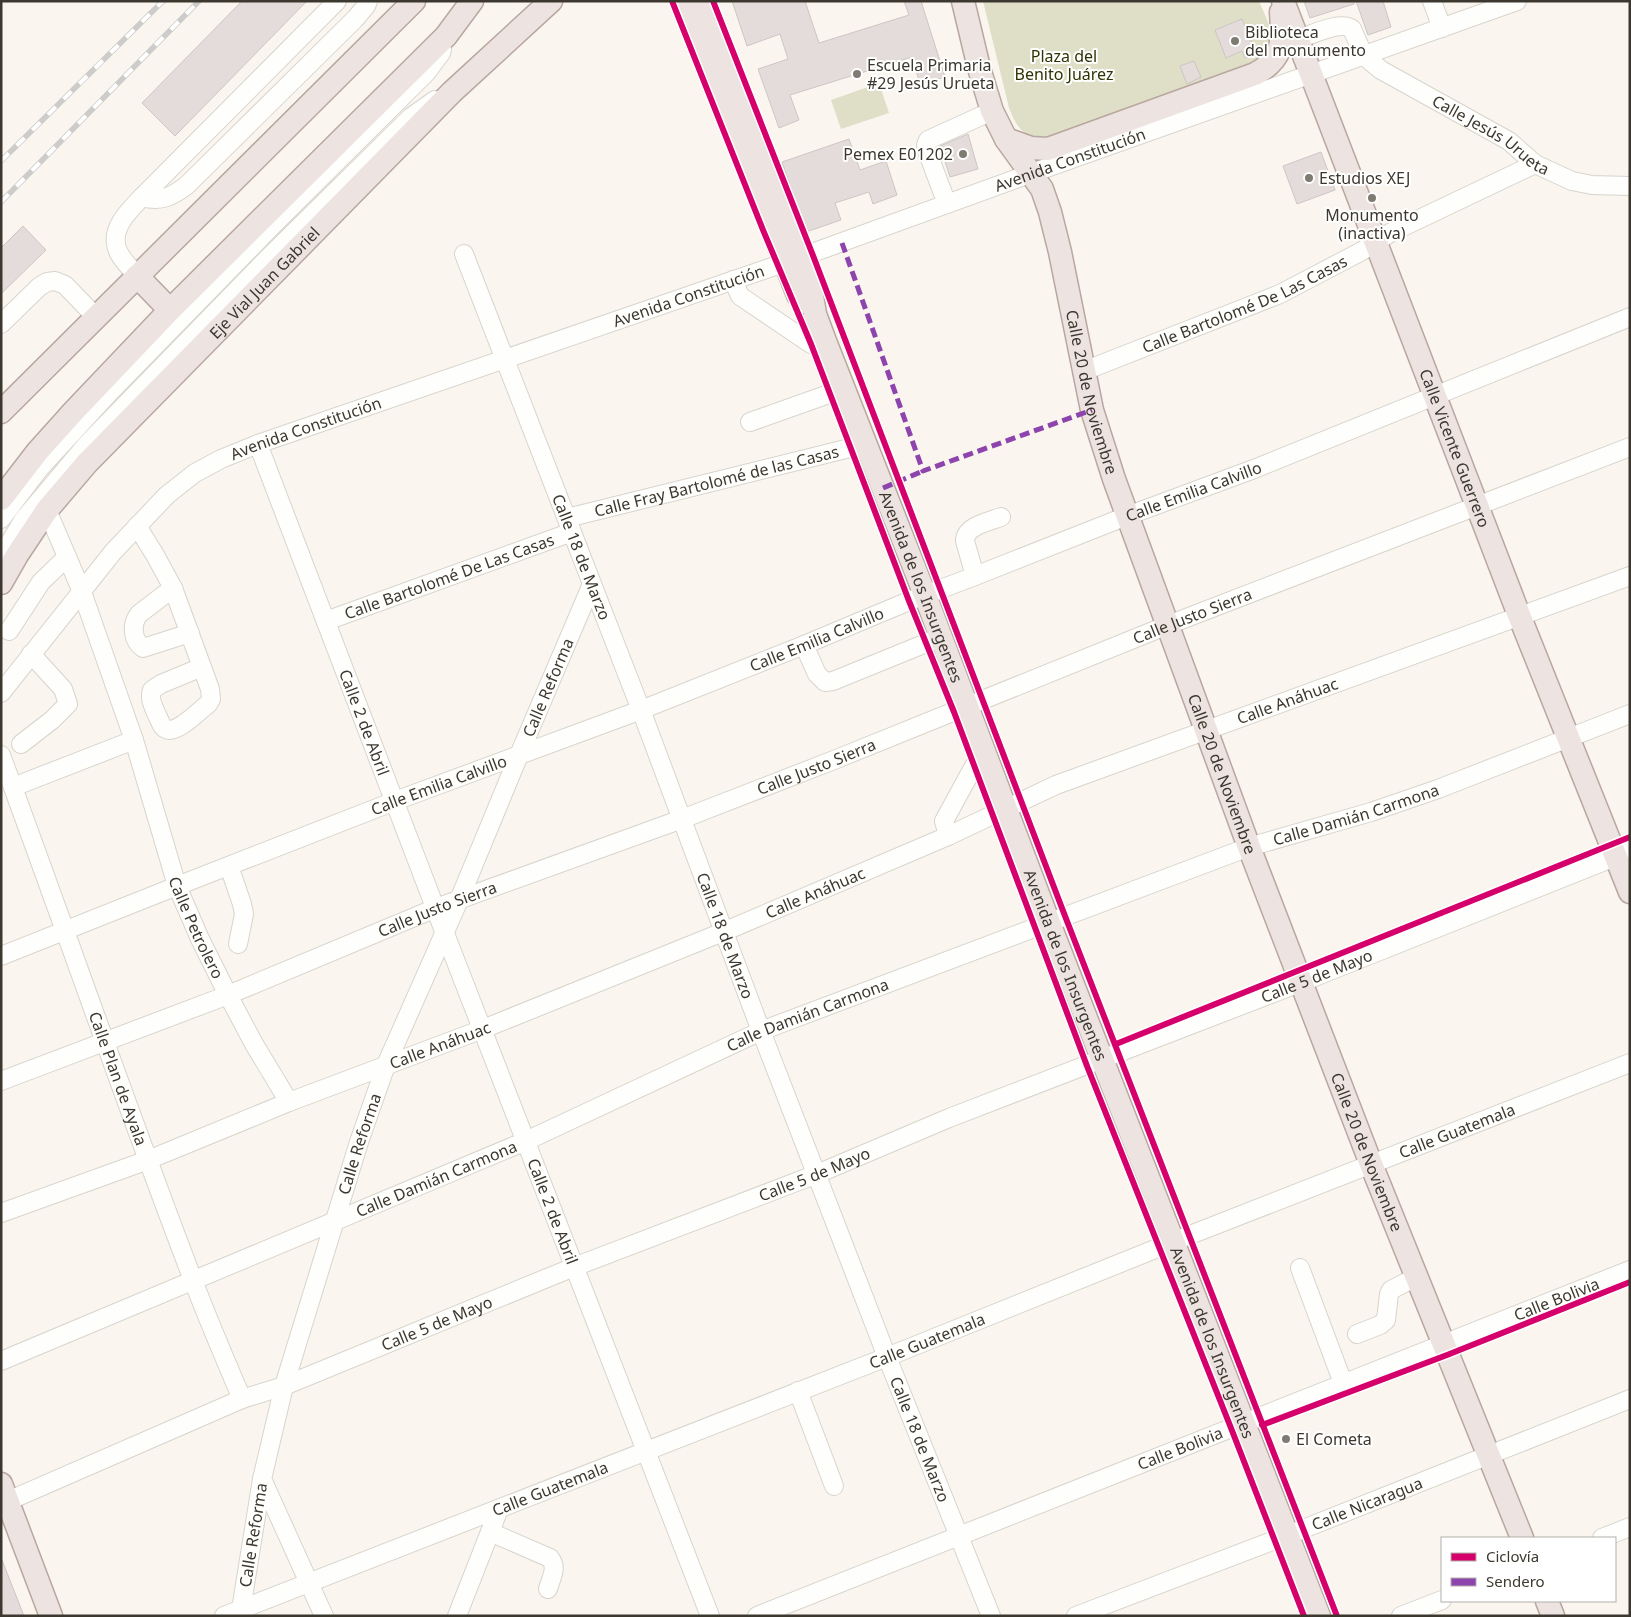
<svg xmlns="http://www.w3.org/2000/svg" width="1631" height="1617" viewBox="0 0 1631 1617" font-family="'Noto Sans',sans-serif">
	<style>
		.green { fill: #dedfc6 }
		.building { fill: #e3dcdb; stroke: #ccc6c5 }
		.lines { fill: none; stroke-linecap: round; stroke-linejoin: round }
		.minor-casing { stroke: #d8d4cc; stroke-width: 20 }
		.major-casing { stroke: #b9a79f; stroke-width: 25 }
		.minor { stroke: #fefefd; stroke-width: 18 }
		.major { stroke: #ede3e1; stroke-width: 22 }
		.rail-casing { stroke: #ceccca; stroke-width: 5.5 }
		.rail { stroke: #fff; stroke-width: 4; stroke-dasharray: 11; stroke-linecap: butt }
		.quiet { stroke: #8e44ad; stroke-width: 5; stroke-dasharray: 10 5; stroke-linecap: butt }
		.cycleway-casing { stroke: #fff; stroke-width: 9 }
		.cycleway { stroke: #d6006c; stroke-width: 6 }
		.poi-dot { fill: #7f7a72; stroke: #fff; stroke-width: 2 }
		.labels { text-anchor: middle; stroke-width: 4; stroke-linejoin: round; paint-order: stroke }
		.poi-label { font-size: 16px; fill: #3d382f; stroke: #fff; text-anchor: start }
		.park-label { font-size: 16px; fill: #2f3300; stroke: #fff }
		.street-label { font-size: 16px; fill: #3d382f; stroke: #fff }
	</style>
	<rect width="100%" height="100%" fill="#faf6ef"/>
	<!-- green -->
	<path class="green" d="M983,1H1259C1271,29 1280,42 1255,66L1054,137C1027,140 1018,132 1009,108Z
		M879,83L889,113L841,129L831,100Z"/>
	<!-- building -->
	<path class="building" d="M242,1H307L175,136L142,103Z
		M732,1H805L819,43L909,15L904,1H921L945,77L920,84L912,57L790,95L799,120L779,128L758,69L788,59L780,34L747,46Z
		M1304,1H1354V4L1310,18Z
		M1356,1H1383L1391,27L1368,35Z
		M1242,19L1256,53L1245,58L1242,51L1226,58L1215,30Z
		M1194,61L1201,77L1187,84L1180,66Z
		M968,134L978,169L950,177L940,146Z
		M849,139L860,170L886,161L897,195L873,204L869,192L835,203L841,220L806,232L782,162Z
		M1321,152L1335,190L1297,204L1283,166Z
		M23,226L46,250L1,294V248Z
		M2,1560L24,1616H1Z"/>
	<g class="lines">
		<defs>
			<g id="minor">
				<path d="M1432,1L1442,28"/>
				<path id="s1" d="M1298,39C1311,35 1341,20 1352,29L1364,56L1381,70L1509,141L1535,164L1572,181L1592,185L1630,186"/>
				<path d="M142,197C161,202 171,197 186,186L355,19L366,6L368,1"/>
				<path d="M947,204L927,151L926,145L928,140L992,111"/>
				<path id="s2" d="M464,254L641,710L761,1031L887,1357L991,1616"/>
				<path d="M137,276C130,267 117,256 116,244C113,225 130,210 142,197L337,1"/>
				<path d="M733,280L740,296L811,344L825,341"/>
				<path d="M1,324L39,287L47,282L55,281L65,285L96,317"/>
				<path id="s3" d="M1084,371L1280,294L1362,251L1390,233L1535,164"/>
				<path d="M750,422L843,389"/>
				<path id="s4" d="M258,444L444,931L710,1616"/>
				<path id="s5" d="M47,510L82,592L134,740L177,886L200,939L228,995L254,1044L289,1102"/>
				<path id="s6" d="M567,518L866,444"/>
				<path d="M1,519L39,469L109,393L273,225L426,73L441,53L442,49"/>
				<path d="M137,526L155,555L173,588L210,689L211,699L208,704C200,710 176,735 166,729C161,727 159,718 156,713C153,705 149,699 152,690L161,684L202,667"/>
				<path d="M1,557L24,519L87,444L267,259L411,117L435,100"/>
				<path d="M975,576L965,541C965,526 988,522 1001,517"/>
				<path d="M173,588L139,614C131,624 132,640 143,648L190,633"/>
				<path id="s7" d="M326,621L572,532"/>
				<path d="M9,631L41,582L67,557"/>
				<path d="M804,645L817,674L825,682L833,681L941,637"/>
				<path id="s8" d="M1,693L113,552L167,495L195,473L221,459L258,444L801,257L1032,173L1517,1"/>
				<path d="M21,744L52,720L68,704L63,689L31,654"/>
				<path id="s9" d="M1,755C66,930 126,1106 193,1280C208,1320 225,1359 242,1399"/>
				<path d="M13,787L134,740"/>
				<path d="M948,836L944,821L974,766L989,761"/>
				<path d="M229,866L242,904L244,914L238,944"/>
				<path id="s10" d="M1,956L177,886L395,801L641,710L804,645L909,601L975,576L1127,516L1254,469L1630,317"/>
				<path id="s11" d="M1,1081L228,995L436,908L682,819L834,760L1168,625L1630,447"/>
				<path id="s12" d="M1,1213L148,1160L289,1102L483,1029L723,932L948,836L1056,785L1630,576"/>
				<path d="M1300,1268L1343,1383"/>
				<path d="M1357,1334L1380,1325L1386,1320L1389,1294L1391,1290L1416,1277"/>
				<path id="s13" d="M1,1361L526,1141L761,1031L1249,847L1371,812L1438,789L1630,714"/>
				<path d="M798,1391L834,1486"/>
				<path d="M262,1479L324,1616"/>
				<path id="s14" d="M1,1504L242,1399L284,1386L574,1267L817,1174L949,1118L1302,982L1630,851"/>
				<path d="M490,1532L550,1558C558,1568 551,1578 548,1589"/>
				<path d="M1602,1538L1630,1527"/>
				<path id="s15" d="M224,1616L887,1357L1190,1235L1630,1063"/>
				<path id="s16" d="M240,1616L262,1479L284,1386L359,1142L386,1065L459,900L519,755L592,584"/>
				<path d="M457,1616L499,1509"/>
				<path id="s17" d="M757,1616L1630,1270"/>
				<path id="s18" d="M1076,1616L1288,1535L1630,1399"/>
				<path d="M1401,1616L1442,1600"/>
			</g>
			<g id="major">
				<path d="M682,1L798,295L804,302"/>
				<path id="s19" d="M702,1L801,257L811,289L815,314L825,341L925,595L1049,923L1319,1616"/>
				<path id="s20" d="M963,1L979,68L992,111L1006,139L1042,189L1050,212L1060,252L1092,410L1114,479L1249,847L1371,1164L1522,1538"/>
				<path id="s21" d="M1283,1L1519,615L1630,892"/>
				<path d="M1006,139L1031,148L1048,149L1255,74C1284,59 1283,41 1281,12"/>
				<path d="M137,276L170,310"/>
				<path d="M1,412L414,1"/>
				<path d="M1,499L38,451L73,412L170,310L446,36L472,1"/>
				<path id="s22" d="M1,583L17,555L47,510L87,463L452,92L551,1"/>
				<path d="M1,1484L51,1616"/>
				<path d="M1547,1601L1553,1616"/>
			</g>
		</defs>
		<!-- minor casing -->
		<use href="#minor" class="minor-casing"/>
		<!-- major casing -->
		<use href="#major" class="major-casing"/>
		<!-- minor -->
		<use href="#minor" class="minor"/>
		<!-- major -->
		<use href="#major" class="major"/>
		<defs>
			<path id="rail" d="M1,161L163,1
				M1,202L199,1"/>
		</defs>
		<!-- rail casing -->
		<use href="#rail" class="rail-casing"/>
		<!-- rail -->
		<use href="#rail" class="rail"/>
		<!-- quiet -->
		<path class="quiet" d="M842,243L923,471L1092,410
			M883,488L923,471"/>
		<defs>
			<path id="cycleway" d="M672,1L763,230L811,344L909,601L954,712L1087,1066L1231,1428L1304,1616
				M713,1L812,253L1065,916L1337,1616
				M1116,1044L1630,837
				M1262,1425L1447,1355L1630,1282"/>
		</defs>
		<!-- cycleway casing -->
		<use href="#cycleway" class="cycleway-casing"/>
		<!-- cycleway -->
		<use href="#cycleway" class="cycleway"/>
	</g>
	<!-- markers -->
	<g class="poi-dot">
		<circle cx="1235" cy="41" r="5"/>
		<circle cx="857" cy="74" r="5"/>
		<circle cx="963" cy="154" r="5"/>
		<circle cx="1309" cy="178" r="5"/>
		<circle cx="1372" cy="198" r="5"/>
		<circle cx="1286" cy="1439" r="5"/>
	</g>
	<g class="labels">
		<!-- poi labels -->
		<g class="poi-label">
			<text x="1245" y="38">Biblioteca<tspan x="1245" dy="18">del monumento</tspan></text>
			<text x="867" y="71">Escuela Primaria<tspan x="867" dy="18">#29 Jesús Urueta</tspan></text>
			<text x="953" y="160" text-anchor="end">Pemex E01202</text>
			<text x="1319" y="184">Estudios XEJ</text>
			<text x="1372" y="221" text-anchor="middle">Monumento<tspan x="1372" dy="18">(inactiva)</tspan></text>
			<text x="1296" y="1445">El Cometa</text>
		</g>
		<!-- park labels -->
		<g class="park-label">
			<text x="1064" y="62">Plaza del<tspan x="1064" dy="18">Benito Juárez</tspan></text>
		</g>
		<!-- street labels -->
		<g class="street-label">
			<text dy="6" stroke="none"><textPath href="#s1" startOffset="236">Calle Jesús Urueta</textPath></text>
			<text dy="6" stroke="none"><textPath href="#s8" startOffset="1224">Avenida Constitución</textPath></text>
			<text dy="6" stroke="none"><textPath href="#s22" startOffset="401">Eje Vial Juan Gabriel</textPath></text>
			<text dy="6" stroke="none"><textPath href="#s8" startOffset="819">Avenida Constitución</textPath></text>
			<text dy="6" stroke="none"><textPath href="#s3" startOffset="174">Calle Bartolomé De Las Casas</textPath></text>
			<text dy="6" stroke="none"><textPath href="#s20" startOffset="416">Calle 20 de Noviembre</textPath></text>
			<text dy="6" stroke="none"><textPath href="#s8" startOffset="414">Avenida Constitución</textPath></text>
			<text dy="6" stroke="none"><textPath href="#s21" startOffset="479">Calle Vicente Guerrero</textPath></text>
			<text dy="6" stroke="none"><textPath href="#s6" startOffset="154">Calle Fray Bartolomé de las Casas</textPath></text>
			<text dy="6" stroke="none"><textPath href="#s10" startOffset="1280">Calle Emilia Calvillo</textPath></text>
			<text dy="6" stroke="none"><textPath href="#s2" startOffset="325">Calle 18 de Marzo</textPath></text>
			<text dy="6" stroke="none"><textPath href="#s7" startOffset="131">Calle Bartolomé De Las Casas</textPath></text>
			<text dy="6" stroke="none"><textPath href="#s19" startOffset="626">Avenida de los Insurgentes</textPath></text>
			<text dy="6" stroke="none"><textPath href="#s11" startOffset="1279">Calle Justo Sierra</textPath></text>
			<text dy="6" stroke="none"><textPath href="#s10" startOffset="875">Calle Emilia Calvillo</textPath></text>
			<text dy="6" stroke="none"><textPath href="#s16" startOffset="982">Calle Reforma</textPath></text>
			<text dy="6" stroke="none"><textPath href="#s12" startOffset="1385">Calle Anáhuac</textPath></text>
			<text dy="6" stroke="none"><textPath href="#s4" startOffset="298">Calle 2 de Abril</textPath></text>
			<text dy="6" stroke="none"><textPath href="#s11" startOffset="874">Calle Justo Sierra</textPath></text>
			<text dy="6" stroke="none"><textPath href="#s20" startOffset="820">Calle 20 de Noviembre</textPath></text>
			<text dy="6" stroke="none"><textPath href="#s10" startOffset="470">Calle Emilia Calvillo</textPath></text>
			<text dy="6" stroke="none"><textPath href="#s13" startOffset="1462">Calle Damián Carmona</textPath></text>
			<text dy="6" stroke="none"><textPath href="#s12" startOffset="875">Calle Anáhuac</textPath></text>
			<text dy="6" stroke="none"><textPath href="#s11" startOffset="469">Calle Justo Sierra</textPath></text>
			<text dy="6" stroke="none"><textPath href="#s5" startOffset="444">Calle Petrolero</textPath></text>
			<text dy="6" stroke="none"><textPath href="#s2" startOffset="730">Calle 18 de Marzo</textPath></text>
			<text dy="6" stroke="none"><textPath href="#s19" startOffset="1031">Avenida de los Insurgentes</textPath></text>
			<text dy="6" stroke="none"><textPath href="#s14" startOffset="1418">Calle 5 de Mayo</textPath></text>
			<text dy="6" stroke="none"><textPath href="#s13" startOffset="878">Calle Damián Carmona</textPath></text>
			<text dy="6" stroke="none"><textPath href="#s12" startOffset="470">Calle Anáhuac</textPath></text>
			<text dy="6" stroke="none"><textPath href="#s9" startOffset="344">Calle Plan de Ayala</textPath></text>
			<text dy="6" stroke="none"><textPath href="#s15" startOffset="1325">Calle Guatemala</textPath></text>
			<text dy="6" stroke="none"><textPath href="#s16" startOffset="488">Calle Reforma</textPath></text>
			<text dy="6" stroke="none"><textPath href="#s20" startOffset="1225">Calle 20 de Noviembre</textPath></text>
			<text dy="6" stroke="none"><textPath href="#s14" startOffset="878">Calle 5 de Mayo</textPath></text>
			<text dy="6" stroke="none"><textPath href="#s13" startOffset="472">Calle Damián Carmona</textPath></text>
			<text dy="6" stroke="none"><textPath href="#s4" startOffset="822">Calle 2 de Abril</textPath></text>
			<text dy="6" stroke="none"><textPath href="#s17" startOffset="860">Calle Bolivia</textPath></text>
			<text dy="6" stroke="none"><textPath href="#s14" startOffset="472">Calle 5 de Mayo</textPath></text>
			<text dy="6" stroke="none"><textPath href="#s15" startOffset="755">Calle Guatemala</textPath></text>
			<text dy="6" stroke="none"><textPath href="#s19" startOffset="1436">Avenida de los Insurgentes</textPath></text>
			<text dy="6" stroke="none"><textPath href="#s2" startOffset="1270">Calle 18 de Marzo</textPath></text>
			<text dy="6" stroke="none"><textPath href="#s17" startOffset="455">Calle Bolivia</textPath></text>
			<text dy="6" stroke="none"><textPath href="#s15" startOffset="350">Calle Guatemala</textPath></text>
			<text dy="6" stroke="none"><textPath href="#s18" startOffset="312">Calle Nicaragua</textPath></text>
			<text dy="6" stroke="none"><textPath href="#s16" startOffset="82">Calle Reforma</textPath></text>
		</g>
	</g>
	<!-- border -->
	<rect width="1631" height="1617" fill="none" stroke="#3d382f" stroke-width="5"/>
	<!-- legend -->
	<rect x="1441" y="1537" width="175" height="65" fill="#ffffff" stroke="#b1afac"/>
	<rect x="1451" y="1553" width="25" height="8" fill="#d6006c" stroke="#b1afac"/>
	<text x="1486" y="1562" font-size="15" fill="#3d382f">Ciclovía</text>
	<rect x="1451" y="1578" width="25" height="8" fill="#8e44ad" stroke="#b1afac"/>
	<text x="1486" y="1587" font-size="15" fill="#3d382f">Sendero</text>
</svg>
